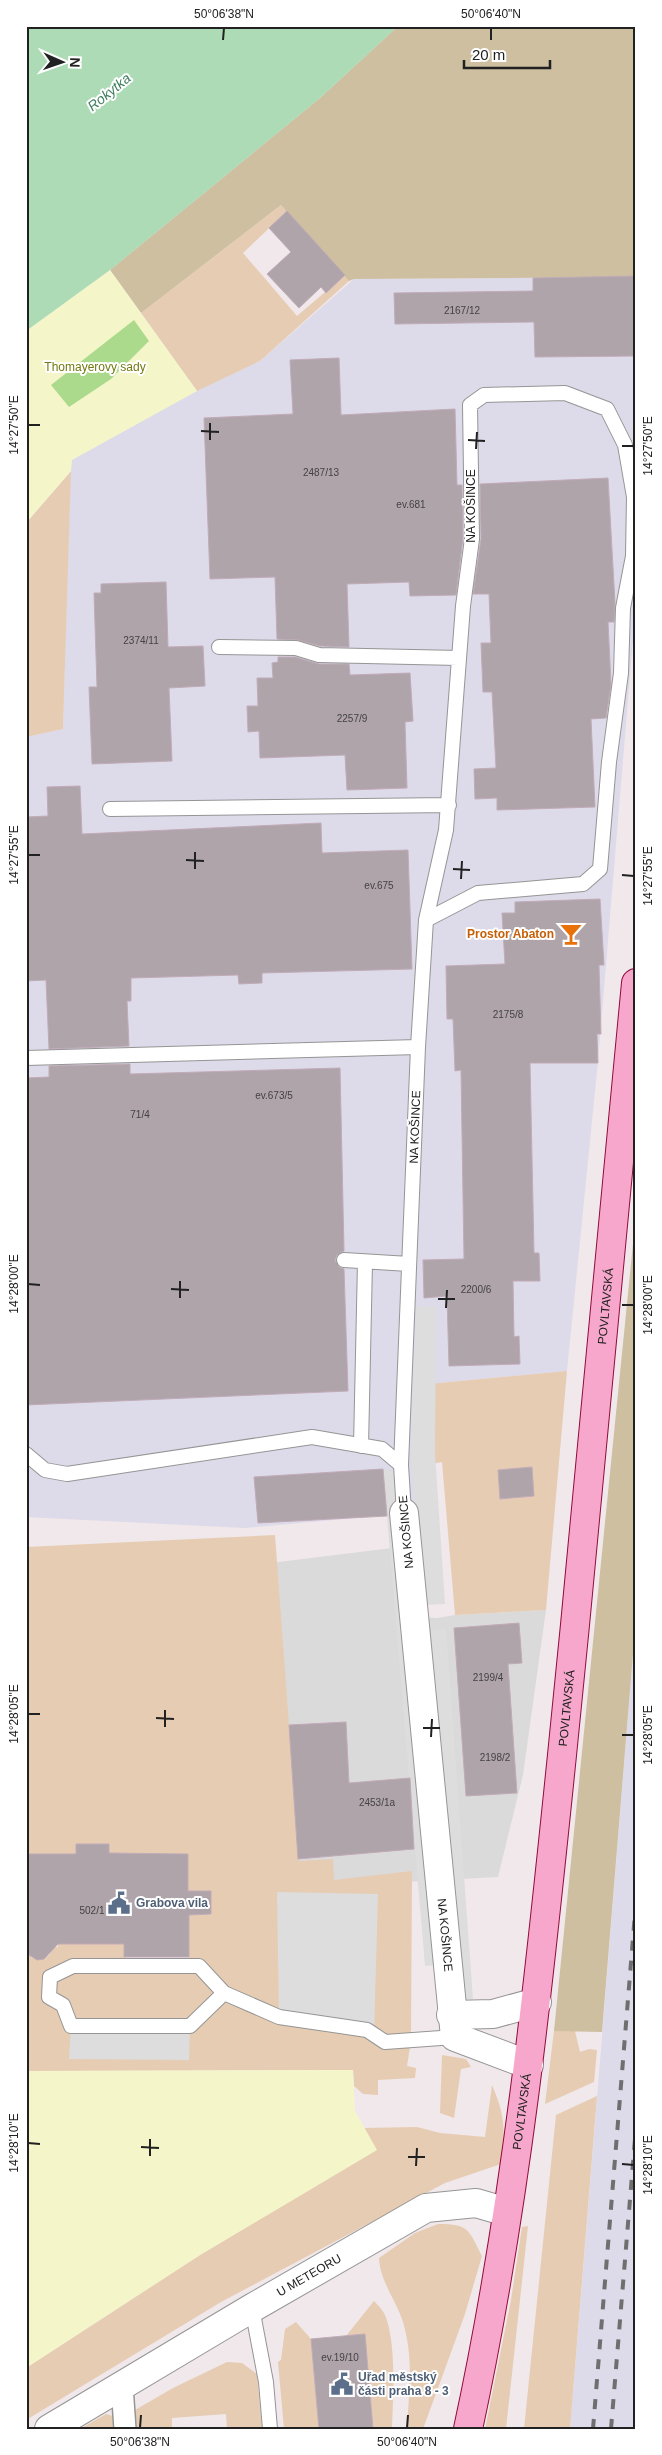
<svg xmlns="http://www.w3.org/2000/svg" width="662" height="2455" viewBox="0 0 662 2455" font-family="Arial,sans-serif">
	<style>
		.residential { fill: #dbdadb }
		.industrial { fill: #dddae9 }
		.grass { fill: #e6ccb2; fill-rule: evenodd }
		.forest { fill: #cdbfa0 }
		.park { fill: #f4f6c9 }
		.pitch { fill: #abda8c }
		.parking { fill: #ddd }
		.water { fill: #acdbb5 }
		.building { fill: #afa4aa; stroke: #c1abb8 }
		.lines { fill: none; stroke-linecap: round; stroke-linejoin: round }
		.service-casing { stroke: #959595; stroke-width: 16 }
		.pedestrian-casing { stroke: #959595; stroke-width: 24 }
		.minor-casing { stroke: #959595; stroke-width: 30 }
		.primary-casing { stroke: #930a3a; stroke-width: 30 }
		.service { stroke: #fff; stroke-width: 14 }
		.pedestrian { stroke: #fff; stroke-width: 21 }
		.minor { stroke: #fff; stroke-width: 28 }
		.primary { stroke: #f6a7cb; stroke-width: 28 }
		.rail { stroke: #6f6f6f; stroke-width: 4; stroke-dasharray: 10 10; stroke-linecap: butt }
		.ticks { fill: none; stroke: #212121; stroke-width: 2 }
		.labels { text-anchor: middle; stroke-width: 4; stroke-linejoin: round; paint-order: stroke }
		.number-label { font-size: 10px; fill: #444243 }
		.park-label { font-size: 12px; fill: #737a13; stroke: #fff }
		.street-label { font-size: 12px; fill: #212121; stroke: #fff }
		.food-label { font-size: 12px; font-weight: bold; fill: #c56008; stroke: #fff; text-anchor: end }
		.service-label { font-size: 12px; font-weight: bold; fill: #4e5e75; stroke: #fff; text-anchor: start }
		.water-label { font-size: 14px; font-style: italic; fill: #3e7d5d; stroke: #fff }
		.neatline { fill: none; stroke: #212121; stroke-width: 2 }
		.ticks-label { font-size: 12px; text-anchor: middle; fill: #212121 }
	</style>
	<rect width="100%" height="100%" fill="#f0e8eb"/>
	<!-- residential -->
	<path class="residential" d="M392,1548L397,1617L437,1618L455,1615L546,1610L523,1775L498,1877L327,1886L267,1880L245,1566Z"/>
	<!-- industrial -->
	<path class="industrial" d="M636,277V604L598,1061L567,1371L429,1384L432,1511L245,1528L26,1517V737L63,729L71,460L194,392L260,361L354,279Z
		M636,1617L635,2429H570L582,2284Z"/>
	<!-- grass -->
	<path class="grass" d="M281,205L287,211L243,253L297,316L345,275L349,281L260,361L197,391L141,313Z
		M71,471L63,729L26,737V523Z
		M567,1371L546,1610L455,1615L442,1462L431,1464L429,1384ZM532,1467L534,1496L500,1499L498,1470Z
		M275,1535L299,1861L333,1859L334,1880L412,1871L411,2041L407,2066L416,2068L415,2078L378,2080V2095L363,2094L354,2086L353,2070L26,2071V1948L32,1958L44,1959L50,1954L51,1948L58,1947V1938L125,1944V1959L189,1958V1915L211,1914V1891H188V1854L109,1853V1844H76V1854H26V1547Z
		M554,2031H575L580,2052L589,2049L597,2050L594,2082L545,2104Z
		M442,2055L466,2059L471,2067L461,2069L454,2118L440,2113Z
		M492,2085C506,2118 505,2129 501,2164L445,2183L221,2302L26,2420V2368L200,2255L376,2150L364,2128L417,2127L440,2133L485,2137Z
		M597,2096L570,2429H524L556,2115Z
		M438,2224C469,2224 468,2229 482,2256L465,2314L423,2429H407C409,2390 414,2360 403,2322C396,2300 380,2281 379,2258L415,2233Z
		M528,2226L506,2429H485L511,2300L522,2227Z
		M374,2301C377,2304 381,2308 384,2313C397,2340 393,2398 392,2429H373L365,2334L346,2336Z
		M296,2322L311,2339L319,2429H284L278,2362L281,2360L285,2329Z
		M227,2362L242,2363L257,2374L262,2429H227L226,2414L172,2418V2429H137L135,2410L173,2388Z
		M106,2414L113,2416L116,2429H80Z"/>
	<!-- forest -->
	<path class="forest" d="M398,26H636V277L354,279L349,281L281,205L141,313L110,270L320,98Z
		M636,1214V1617L602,2032L554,2031Z"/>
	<!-- park -->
	<path class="park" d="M110,270L197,391L72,460L71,471L26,523V331Z
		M353,2070L355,2111L377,2150L200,2255L26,2368V2071Z"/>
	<!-- pitch -->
	<path class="pitch" d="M134,320L149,341L111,379L69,407L51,385Z"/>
	<!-- parking -->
	<path class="parking" d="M436,1306L435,1453L445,1604L423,1605L411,1456L416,1307Z
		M383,1469L402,1472L447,1964L425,1966Z
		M446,1629L473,1999L458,2000L431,1630Z
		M277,1892L378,1894L374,2034L279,2017Z
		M71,2026H190L189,2060L69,2059Z"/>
	<!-- water -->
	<path class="water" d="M26,26H398L320,98L110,270L26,331Z"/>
	<!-- building -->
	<path class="building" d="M287,211L345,275L326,293L321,287L299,308L267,274L291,252L269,228Z
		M636,276V356L535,357L534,322L395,324L394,293L533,291V278Z
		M339,358L341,415L455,409L457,485H462L463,538L456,595L410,596L409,582L347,584L349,647L320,646L298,640L277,639L275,577L210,579L204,418L293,414L290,360Z
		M608,478L615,603L614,622H608L611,684L606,718L591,719L595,807L497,810V798L475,799L474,769L496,768L492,692H483L481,643H491L489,594H473L481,539L480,484Z
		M166,582L168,647L203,646L205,686L169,688L172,761L92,764L89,687H97L94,593H101V584Z
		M278,657H295L319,664H349L350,675L410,673L413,721L405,722L407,788L347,790L345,755L260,758L259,731L248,732L247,706H258L257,678H273L272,663L278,662Z
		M80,786L82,834L321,823L322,853L408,850L412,969L262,973V983L239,984L238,975L131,978V1001H127L129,1046L49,1049L46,980L26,981V817L48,816L47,787Z
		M600,899L604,965H599L601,1034H597L598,1063H530L534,1253H539L540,1281H513L514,1337L519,1336L520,1364L449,1366L447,1296L424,1298L423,1260L464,1259L461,1070L455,1071L453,1019H447L446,966L505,964L502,913H515V902Z
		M130,1064V1074L340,1068L344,1251L337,1255L335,1260L339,1267L344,1269L348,1391L26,1405V1078L49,1077V1066Z
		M532,1467L534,1496L500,1499L498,1470Z
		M383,1469L387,1516L258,1523L254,1477Z
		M519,1623L522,1663L508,1664L517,1793L466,1796L454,1628Z
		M346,1722L349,1783L410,1778L414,1849L298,1859L289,1725Z
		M76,1844H109V1853L188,1854V1891H211V1914L189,1915V1957H124V1944H58L44,1959L37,1960L29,1955L26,1951V1854H76Z
		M365,2334L373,2429H319L311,2339Z"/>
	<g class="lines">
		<defs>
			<path id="service" d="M219,647L296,648L319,655L459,658
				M110,809L449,805
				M418,1047L426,920L446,830L463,606L472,539L470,405L484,395L565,393L607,409L625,445L634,497L633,556L623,608L621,673L609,762L600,869L583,884L478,893L426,920
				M26,1058L418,1047L401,1465L404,1513
				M344,1260L409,1264
				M361,1446L365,1262
				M26,1454L45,1470L67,1474L312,1437L382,1449L401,1465
				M224,1993L190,2026H71L63,2005L49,1997L50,1977L73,1966H199L224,1993L279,2017L367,2030L385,2042L455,2037
				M252,2308L266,2382L270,2429"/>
			<path id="pedestrian" d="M122,2386L125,2429"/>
			<g id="minor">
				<path id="s1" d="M404,1513L455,2037L529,2065"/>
				<path d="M451,2015L493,2014L537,2002"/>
				<path id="s2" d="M49,2429L252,2308L426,2208L476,2203L507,2212"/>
			</g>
			<g id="primary">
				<path id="s3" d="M468,2429C516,2207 539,1981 562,1755C588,1498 612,1241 636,983"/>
			</g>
		</defs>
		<!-- service casing -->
		<use href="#service" class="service-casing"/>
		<!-- pedestrian casing -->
		<use href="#pedestrian" class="pedestrian-casing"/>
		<!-- minor casing -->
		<use href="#minor" class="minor-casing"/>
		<!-- primary casing -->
		<use href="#primary" class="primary-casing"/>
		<!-- service -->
		<use href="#service" class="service"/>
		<!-- pedestrian -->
		<use href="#pedestrian" class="pedestrian"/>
		<!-- minor -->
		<use href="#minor" class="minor"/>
		<!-- primary -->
		<use href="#primary" class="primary"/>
		<!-- rail -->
		<path class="rail" d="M593,2429L636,1901
			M611,2429L636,2127"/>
	</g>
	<!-- ticks -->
	<path class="ticks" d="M223,40L224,28M491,40V28M28,425H40M201,431L219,432M210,440V423M468,440L485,441M622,446H634M476,449L477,432M28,855H40M186,860L204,861M195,869V852M453,869L470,870M622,875L634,876M461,879L462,861M28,1284L40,1285M171,1289L189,1290M180,1298V1281M438,1299H455M622,1305H634M446,1308L447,1290M28,1714H40M156,1718L174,1719M165,1727V1710M423,1728H440M622,1735H634M431,1737L432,1719M28,2143L40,2144M141,2147L159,2148M150,2156V2139M408,2157H425M622,2164L634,2165M416,2166L417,2148M140,2428L141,2415M407,2428L408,2415"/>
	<!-- icons -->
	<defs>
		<symbol id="bar-bare" viewBox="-9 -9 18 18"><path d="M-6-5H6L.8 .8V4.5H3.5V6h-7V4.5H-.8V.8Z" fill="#e8710a" stroke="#fff" stroke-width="2.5" paint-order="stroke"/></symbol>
		<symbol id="civic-bare" viewBox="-9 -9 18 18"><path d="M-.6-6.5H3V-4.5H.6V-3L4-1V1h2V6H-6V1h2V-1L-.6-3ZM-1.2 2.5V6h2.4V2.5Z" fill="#5c6f8a" stroke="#fff" stroke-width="2.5" paint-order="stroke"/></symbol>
	</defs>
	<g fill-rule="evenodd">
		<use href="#bar-bare" x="555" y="918" width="32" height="32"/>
		<use href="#civic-bare" x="103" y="1887" width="32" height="32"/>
		<use href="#civic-bare" x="326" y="2368" width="32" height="32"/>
	</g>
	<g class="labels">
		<!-- number labels -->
		<g class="number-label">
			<text x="462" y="314">2167/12</text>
			<text x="321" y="476">2487/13</text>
			<text x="411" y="508">ev.681</text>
			<text x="141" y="644">2374/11</text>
			<text x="352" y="722">2257/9</text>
			<text x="379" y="889">ev.675</text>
			<text x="508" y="1018">2175/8</text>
			<text x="274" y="1099">ev.673/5</text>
			<text x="140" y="1118">71/4</text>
			<text x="476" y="1293">2200/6</text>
			<text x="488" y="1681">2199/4</text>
			<text x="495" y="1761">2198/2</text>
			<text x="377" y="1806">2453/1a</text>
			<text x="92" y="1914">502/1</text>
			<text x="340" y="2361">ev.19/10</text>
		</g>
		<!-- park labels -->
		<g class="park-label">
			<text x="95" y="371">Thomayerovy sady</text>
		</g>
		<!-- street labels -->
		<g class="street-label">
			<text transform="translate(471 506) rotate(-90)" y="4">NA KOŠINCE</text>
			<text transform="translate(415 1127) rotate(-88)" y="4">NA KOŠINCE</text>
			<text dy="4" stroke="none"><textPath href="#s3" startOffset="1132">POVLTAVSKÁ</textPath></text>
			<text transform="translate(406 1532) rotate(-95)" y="4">NA KOŠINCE</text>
			<text dy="4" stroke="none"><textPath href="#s3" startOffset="728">POVLTAVSKÁ</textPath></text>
			<text dy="4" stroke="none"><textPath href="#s1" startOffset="424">NA KOŠINCE</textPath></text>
			<text dy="4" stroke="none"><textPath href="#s3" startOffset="322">POVLTAVSKÁ</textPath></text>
			<text dy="4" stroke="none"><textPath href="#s2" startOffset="302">U METEORU</textPath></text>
		</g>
		<!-- food labels -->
		<g class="food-label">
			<text x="554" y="938">Prostor Abaton</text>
		</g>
		<!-- service labels -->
		<g class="service-label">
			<text x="136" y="1907">Grabova vila</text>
			<text x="358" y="2381">Uřad městský<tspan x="358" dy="14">části praha 8 - 3</tspan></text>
		</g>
		<!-- water labels -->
		<g class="water-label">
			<text transform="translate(109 92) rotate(-39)" y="5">Rokytka</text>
		</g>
	</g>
	<!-- border -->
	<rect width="662" height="2455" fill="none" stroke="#ffffff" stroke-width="55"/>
	<!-- north arrow -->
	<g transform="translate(62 62) rotate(92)" stroke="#ffffff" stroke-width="4" paint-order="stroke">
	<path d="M0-4L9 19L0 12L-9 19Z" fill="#212121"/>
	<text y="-8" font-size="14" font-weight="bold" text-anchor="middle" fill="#212121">N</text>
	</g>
	<!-- scale -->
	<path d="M464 60v8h86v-8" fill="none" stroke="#212121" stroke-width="2.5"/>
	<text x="472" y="60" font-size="15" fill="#212121" stroke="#ffffff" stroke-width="4" paint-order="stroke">20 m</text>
	<rect x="28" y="28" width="606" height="2400" class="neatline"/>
	<g class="ticks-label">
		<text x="224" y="18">50°06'38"N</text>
		<text x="491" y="18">50°06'40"N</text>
		<text transform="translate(14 425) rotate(-90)" y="4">14°27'50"E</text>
		<text transform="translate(648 446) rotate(-90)" y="4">14°27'50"E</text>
		<text transform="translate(14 855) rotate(-90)" y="4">14°27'55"E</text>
		<text transform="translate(648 876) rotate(-90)" y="4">14°27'55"E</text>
		<text transform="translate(14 1284) rotate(-90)" y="4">14°28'00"E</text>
		<text transform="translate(648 1305) rotate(-90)" y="4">14°28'00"E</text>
		<text transform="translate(14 1714) rotate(-90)" y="4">14°28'05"E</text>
		<text transform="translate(648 1735) rotate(-90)" y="4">14°28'05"E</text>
		<text transform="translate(14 2143) rotate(-90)" y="4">14°28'10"E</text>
		<text transform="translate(648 2165) rotate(-90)" y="4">14°28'10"E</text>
		<text x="140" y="2446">50°06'38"N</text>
		<text x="407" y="2446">50°06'40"N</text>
	</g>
</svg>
